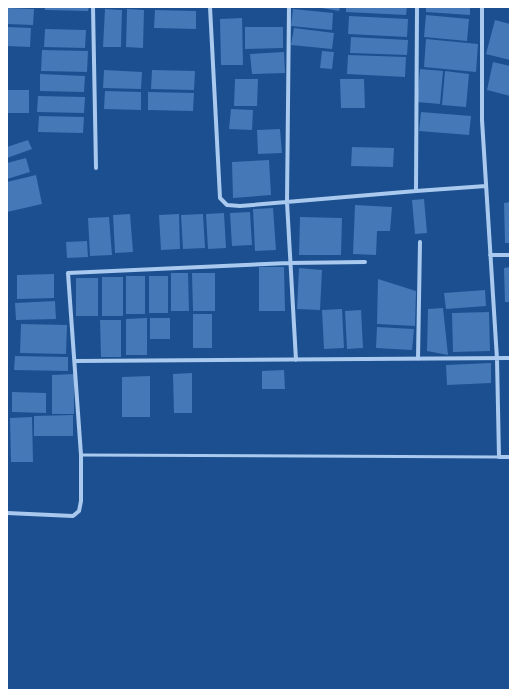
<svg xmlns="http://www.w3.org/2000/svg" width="517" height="697" viewBox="0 0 517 697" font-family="Rubik,sans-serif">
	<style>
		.building { fill: #4478b7 }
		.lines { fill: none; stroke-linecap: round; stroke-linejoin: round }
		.lane { stroke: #a9c9ee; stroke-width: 3 }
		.street { stroke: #a9c9ee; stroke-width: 4 }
	</style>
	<rect width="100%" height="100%" fill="#1b4f8f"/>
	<!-- building -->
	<path class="building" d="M45,7H89L88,11L45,10Z
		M316,7H340L339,11Z
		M346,7H407L406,15L346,12Z
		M426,7H470V15L426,12Z
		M7,8L34,9L33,25L7,24Z
		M105,9L122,10L121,47H103Z
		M127,9L144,10L143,48L126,47Z
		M293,9L333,13L332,30L291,26Z
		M155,10L196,11V29L154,28Z
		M426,15L469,19L467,41L424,37Z
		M349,16L408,19L407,37L348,34Z
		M242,18L243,65H221L220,19Z
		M495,20L510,24V60L486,54Z
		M7,27L31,28L30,47L7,46Z
		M245,27H283V48L245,49Z
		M294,28L334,33L332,49L291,45Z
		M45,29L86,30L85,48L44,47Z
		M351,37L408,40L407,55L350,53Z
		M426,39L478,44L476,72L424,67Z
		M42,50L88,51L87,72L41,71Z
		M322,51L334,52L332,69L320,68Z
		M284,52L285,73L252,74L250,54Z
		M348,55L406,57L405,77L347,74Z
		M493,62L510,66V96L487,90Z
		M420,69L443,71L440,104L417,102Z
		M104,70L142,72L141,89L103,88Z
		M152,70L195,71L194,90L151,89Z
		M445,71L469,74L466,107L442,105Z
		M40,74L85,76L84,92L40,91Z
		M235,79H258L257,106H234Z
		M340,79H364L365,108H341Z
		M7,90H29V113H7Z
		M105,91L141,92V110L104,109Z
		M148,92L194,93L193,111L148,110Z
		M38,96L85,97L84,113L37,112Z
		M231,109L253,110L252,130L229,129Z
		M421,112L471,116L469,135L419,131Z
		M39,116L84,117L83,133L38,132Z
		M280,129L282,153L258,154L257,130Z
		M28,140L32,149L7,158V147Z
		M352,147L394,148L393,167L351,166Z
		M26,158L30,172L7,179V163Z
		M269,160L271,195L233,198L232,162Z
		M36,175L42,204L7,212V182Z
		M424,199L427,233L415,234L412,200Z
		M510,202V243H505L504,203Z
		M355,205L392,207L390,231H377L376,255L353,254Z
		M273,208L276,250L255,251L253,209Z
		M250,212L252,245L232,246L230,213Z
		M224,213L226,248L208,249L206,214Z
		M130,214L133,252L115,253L113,215Z
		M179,214L180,249L161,250L159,215Z
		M203,214L205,248L183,249L181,215Z
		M109,217L112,255L90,256L88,218Z
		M300,217L342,218L341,255H299Z
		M87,241L88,257L67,258L66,242Z
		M259,267H284L285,311H259Z
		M510,267V302H505L504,268Z
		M299,268L322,270L320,310L297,309Z
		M171,273H188L189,311H171Z
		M192,273H215V311H193Z
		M54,274V298L17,299V275Z
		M126,276H145V314H126Z
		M149,276H168V313H149Z
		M102,277H123V316H102Z
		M76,278H98V316H76Z
		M378,279L416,291L415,326L377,324Z
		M485,290L486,306L446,309L444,293Z
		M55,301L56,319L16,320L15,303Z
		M443,308L448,355L427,351L428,309Z
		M342,309L344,348L324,349L322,310Z
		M361,310L363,348L347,349L345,311Z
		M489,312L490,351L453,352L452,313Z
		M193,314H212V348H193Z
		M147,318V355H126V319Z
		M150,318H170V339H150Z
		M100,320H121V357H101Z
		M21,324L67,325L66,354L20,353Z
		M377,327L414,329L412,350L376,348Z
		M15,356L68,357V371L14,370Z
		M491,363V383L447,385L446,365Z
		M284,370L285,389H262V371Z
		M192,373V413H174L173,374Z
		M74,374V414H52V375Z
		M150,376V417H122V377Z
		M12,392L46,393V413L12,412Z
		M73,415V436H34V416Z
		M32,417L33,462H11L10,418Z"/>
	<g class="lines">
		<!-- lane -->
		<path class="lane" d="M81,455L499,457"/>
		<!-- street -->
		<path class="street" d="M93,7L96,168
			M210,7L220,198L227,205L240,206L416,191L417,7
			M289,7L287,202L296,360
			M482,7V120L497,359L499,457H510
			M416,191L486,186
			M490,255H510
			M418,359L420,242
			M75,361L510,358
			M7,513L73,516L79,511L81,501V455L68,273L289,263L365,262"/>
	</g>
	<!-- border -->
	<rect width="517" height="697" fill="none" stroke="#ffffff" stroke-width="16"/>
</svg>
